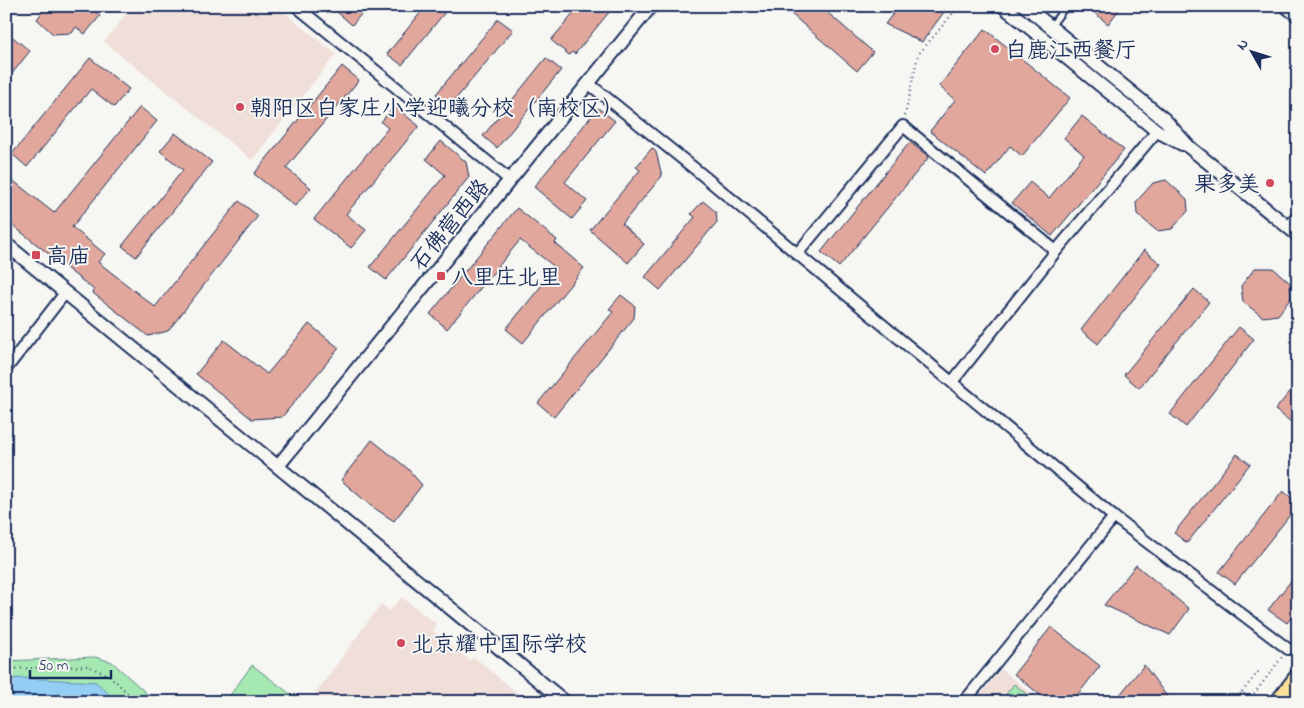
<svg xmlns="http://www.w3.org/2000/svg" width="1304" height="708" viewBox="0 0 1304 708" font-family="'Indie Flower','LXGW WenKai TC',sans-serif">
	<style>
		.built { fill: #f0ded8 }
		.green { fill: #a5e8b1; stroke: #608c88 }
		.water { fill: #94cef4; stroke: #648eb8 }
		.building { fill: #e1a79c; stroke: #1b2f5e }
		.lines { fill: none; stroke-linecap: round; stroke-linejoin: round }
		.service-casing { stroke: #1b2f5e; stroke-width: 9 }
		.minor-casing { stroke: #1b2f5e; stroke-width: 14 }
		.tertiary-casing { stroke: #1b2f5e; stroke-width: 16 }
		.primary-casing { stroke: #1b2f5e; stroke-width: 19 }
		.path { stroke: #1b2f5e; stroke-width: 2; stroke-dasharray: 1 4; stroke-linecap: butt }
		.service { stroke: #f6f6f2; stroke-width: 5 }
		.minor { stroke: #f6f6f2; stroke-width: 10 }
		.tertiary { stroke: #f6f6f2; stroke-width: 12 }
		.primary { stroke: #fbdf96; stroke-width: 15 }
		.path-bridge { stroke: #1b2f5e; stroke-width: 2; stroke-dasharray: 1 4; stroke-linecap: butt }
		.poi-dot { fill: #d1495b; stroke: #f6f6f2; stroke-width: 2 }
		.labels { text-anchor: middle; stroke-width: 4; stroke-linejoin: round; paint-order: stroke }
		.poi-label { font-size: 22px; fill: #1b2f5e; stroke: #f6f6f2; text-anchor: start }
		.street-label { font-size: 22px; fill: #1b2f5e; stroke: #f6f6f2 }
	</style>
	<rect width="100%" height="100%" fill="#f6f6f2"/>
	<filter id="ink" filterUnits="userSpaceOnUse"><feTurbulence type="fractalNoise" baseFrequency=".02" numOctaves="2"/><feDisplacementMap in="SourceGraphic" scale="10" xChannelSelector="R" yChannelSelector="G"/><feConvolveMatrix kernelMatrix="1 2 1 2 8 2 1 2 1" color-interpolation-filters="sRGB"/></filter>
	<g filter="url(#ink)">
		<!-- built -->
		<path class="built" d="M132,6H276L336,54L252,160L104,42Z
			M402,597L436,624L433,631L470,661L474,657L528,702H309L381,604L390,611Z
			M1001,669L1042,702H974Z"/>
		<!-- green -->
		<path class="green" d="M95,657L112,662L156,702H6V661Z
			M252,665L301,702H225Z
			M1014,684L1036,702H1000Z"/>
		<!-- water -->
		<path class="water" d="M23,678L96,682L117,702H6V679Z"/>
		<!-- building -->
		<path class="building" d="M47,6H55L60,10L63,6H88L100,16L85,34L76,27L72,33L53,34L37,19Z
			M340,6H368L352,25L336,11Z
			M426,6H450L402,65L387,54Z
			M580,6H614L575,54L572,52L569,55L551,40Z
			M782,6H820L873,52L857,71Z
			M899,6H940L944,12L922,42L885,24Z
			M1086,6H1122L1108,24Z
			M498,19L513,30L450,106L436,94Z
			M985,29L1070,98L1022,156L1010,146L986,176L930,131L955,100L939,86Z
			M10,35L30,51L6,81V39Z
			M90,58L129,89L114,107L91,89L27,167L12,154Z
			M546,58L561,70L497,148L483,136Z
			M342,66L359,80L286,168L311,188L295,206L254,174Z
			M394,106L419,126L346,214L366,230L351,248L314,219L388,128L381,122Z
			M140,107L157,121L72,227L105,254L98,262L155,307L239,201L258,216L168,331L148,336L93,293L94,290L6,220V175L54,213Z
			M598,108L615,121L565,182L587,201L572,219L534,187Z
			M1082,116L1124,150L1052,236L1012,203L1030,182L1049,198L1084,155L1064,138Z
			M175,133L212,162L136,257L122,246L183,170L160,151Z
			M441,141L466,162L469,177L386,280L370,267L445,175L426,159Z
			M910,142L929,157L839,267L821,252Z
			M652,148L656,152L662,176L622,224L644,244L628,263L590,230L640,170L636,167Z
			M1166,180L1187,199L1188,211L1172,229L1157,231L1137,214L1136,202L1153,183Z
			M703,201L716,212L717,222L660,290L645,277L695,217L691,214Z
			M517,208L557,240L555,243L584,268L523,343L506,329L556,268L520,240L447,329L430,314Z
			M1144,250L1161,264L1098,344L1081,330Z
			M1255,268H1273L1290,283L1291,298L1278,315L1263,317L1243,302L1241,286Z
			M1194,289L1209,302L1139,388L1124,375Z
			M621,295L635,306L634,318L554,417L538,403L613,312L609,309Z
			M309,324L339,348L282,417L252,419L196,374L224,340L267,374Z
			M1239,327L1254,339L1186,427L1170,414Z
			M1298,382V427L1275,410Z
			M372,440L407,468L422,485L394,521L371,506L341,480Z
			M1237,454L1250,464L1187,543L1174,533Z
			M1283,491L1298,503V505L1235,584L1219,572Z
			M1136,565L1189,609L1170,635L1104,605Z
			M1298,572V609L1287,623L1268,610Z
			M1051,627L1100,666L1072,702H1049L1014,674Z
			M1144,665L1171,702H1114Z"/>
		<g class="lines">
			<defs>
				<path id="service" d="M1051,26L1066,6"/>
				<path id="minor" d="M296,6L510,180
					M1284,6L1298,17
					M588,83L700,173L1114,517L1288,649
					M1288,227L1298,216
					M797,254L903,126L1056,251
					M6,369L65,293
					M952,382L1056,251L1157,131
					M964,702L1114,517"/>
				<path id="tertiary" d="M1003,6L1157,131L1182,144
					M1025,6L1165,120L1189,147L1298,235
					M6,244L565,702
					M278,466L651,6"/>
				<path id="primary" d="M1278,702L1298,676"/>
			</defs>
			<!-- service casing -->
			<use href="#service" class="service-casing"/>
			<!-- minor casing -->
			<use href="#minor" class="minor-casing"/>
			<!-- tertiary casing -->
			<use href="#tertiary" class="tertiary-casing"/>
			<!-- primary casing -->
			<use href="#primary" class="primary-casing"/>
			<!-- path -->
			<path class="path" d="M905,116L918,55L959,6
				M6,669L88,666L110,676L137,702
				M1242,692L1259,671
				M242,702H273
				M1248,702L1282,657"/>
			<!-- service -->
			<use href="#service" class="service"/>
			<!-- minor -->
			<use href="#minor" class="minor"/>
			<!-- tertiary -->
			<use href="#tertiary" class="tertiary"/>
			<!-- primary -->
			<use href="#primary" class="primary"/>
			<!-- path-bridge -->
			<path class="path-bridge" d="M1234,702L1242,692L1254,702"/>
		</g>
	</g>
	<!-- markers -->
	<g class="poi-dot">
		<circle cx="995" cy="49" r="5"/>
		<circle cx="240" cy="107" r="5"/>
		<circle cx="1270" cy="183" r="5"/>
		<rect x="31" y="250" width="10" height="10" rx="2.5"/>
		<rect x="436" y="271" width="10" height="10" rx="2.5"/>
		<circle cx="401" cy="643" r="5"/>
	</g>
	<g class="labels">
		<!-- poi labels -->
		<g class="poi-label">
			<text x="1005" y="57">白鹿江西餐厅</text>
			<text x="250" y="115">朝阳区白家庄小学迎曦分校（南校区）</text>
			<text x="1260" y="191" text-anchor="end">果多美</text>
			<text x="46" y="263">高庙</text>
			<text x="451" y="284">八里庄北里</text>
			<text x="411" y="651">北京耀中国际学校</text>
		</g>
		<!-- street labels -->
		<g class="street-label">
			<text transform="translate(449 224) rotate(-51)" y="8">石佛营西路</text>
		</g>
	</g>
	<!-- margin -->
	<rect width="1304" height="708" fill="none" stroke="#f6f6f2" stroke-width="25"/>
	<rect x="12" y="12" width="1279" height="683" fill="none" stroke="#1b2f5e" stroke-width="2" filter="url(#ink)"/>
	<!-- north arrow -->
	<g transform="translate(1252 52) rotate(309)" stroke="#f6f6f2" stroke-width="4" paint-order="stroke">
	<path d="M0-4L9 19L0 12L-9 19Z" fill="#1b2f5e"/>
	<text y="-8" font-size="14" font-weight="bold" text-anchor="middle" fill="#1b2f5e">N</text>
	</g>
	<!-- scale -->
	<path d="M30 670v8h81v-8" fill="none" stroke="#1b2f5e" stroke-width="2.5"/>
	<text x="38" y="670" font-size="15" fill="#1b2f5e" stroke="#f6f6f2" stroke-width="4" paint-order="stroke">50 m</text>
</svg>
